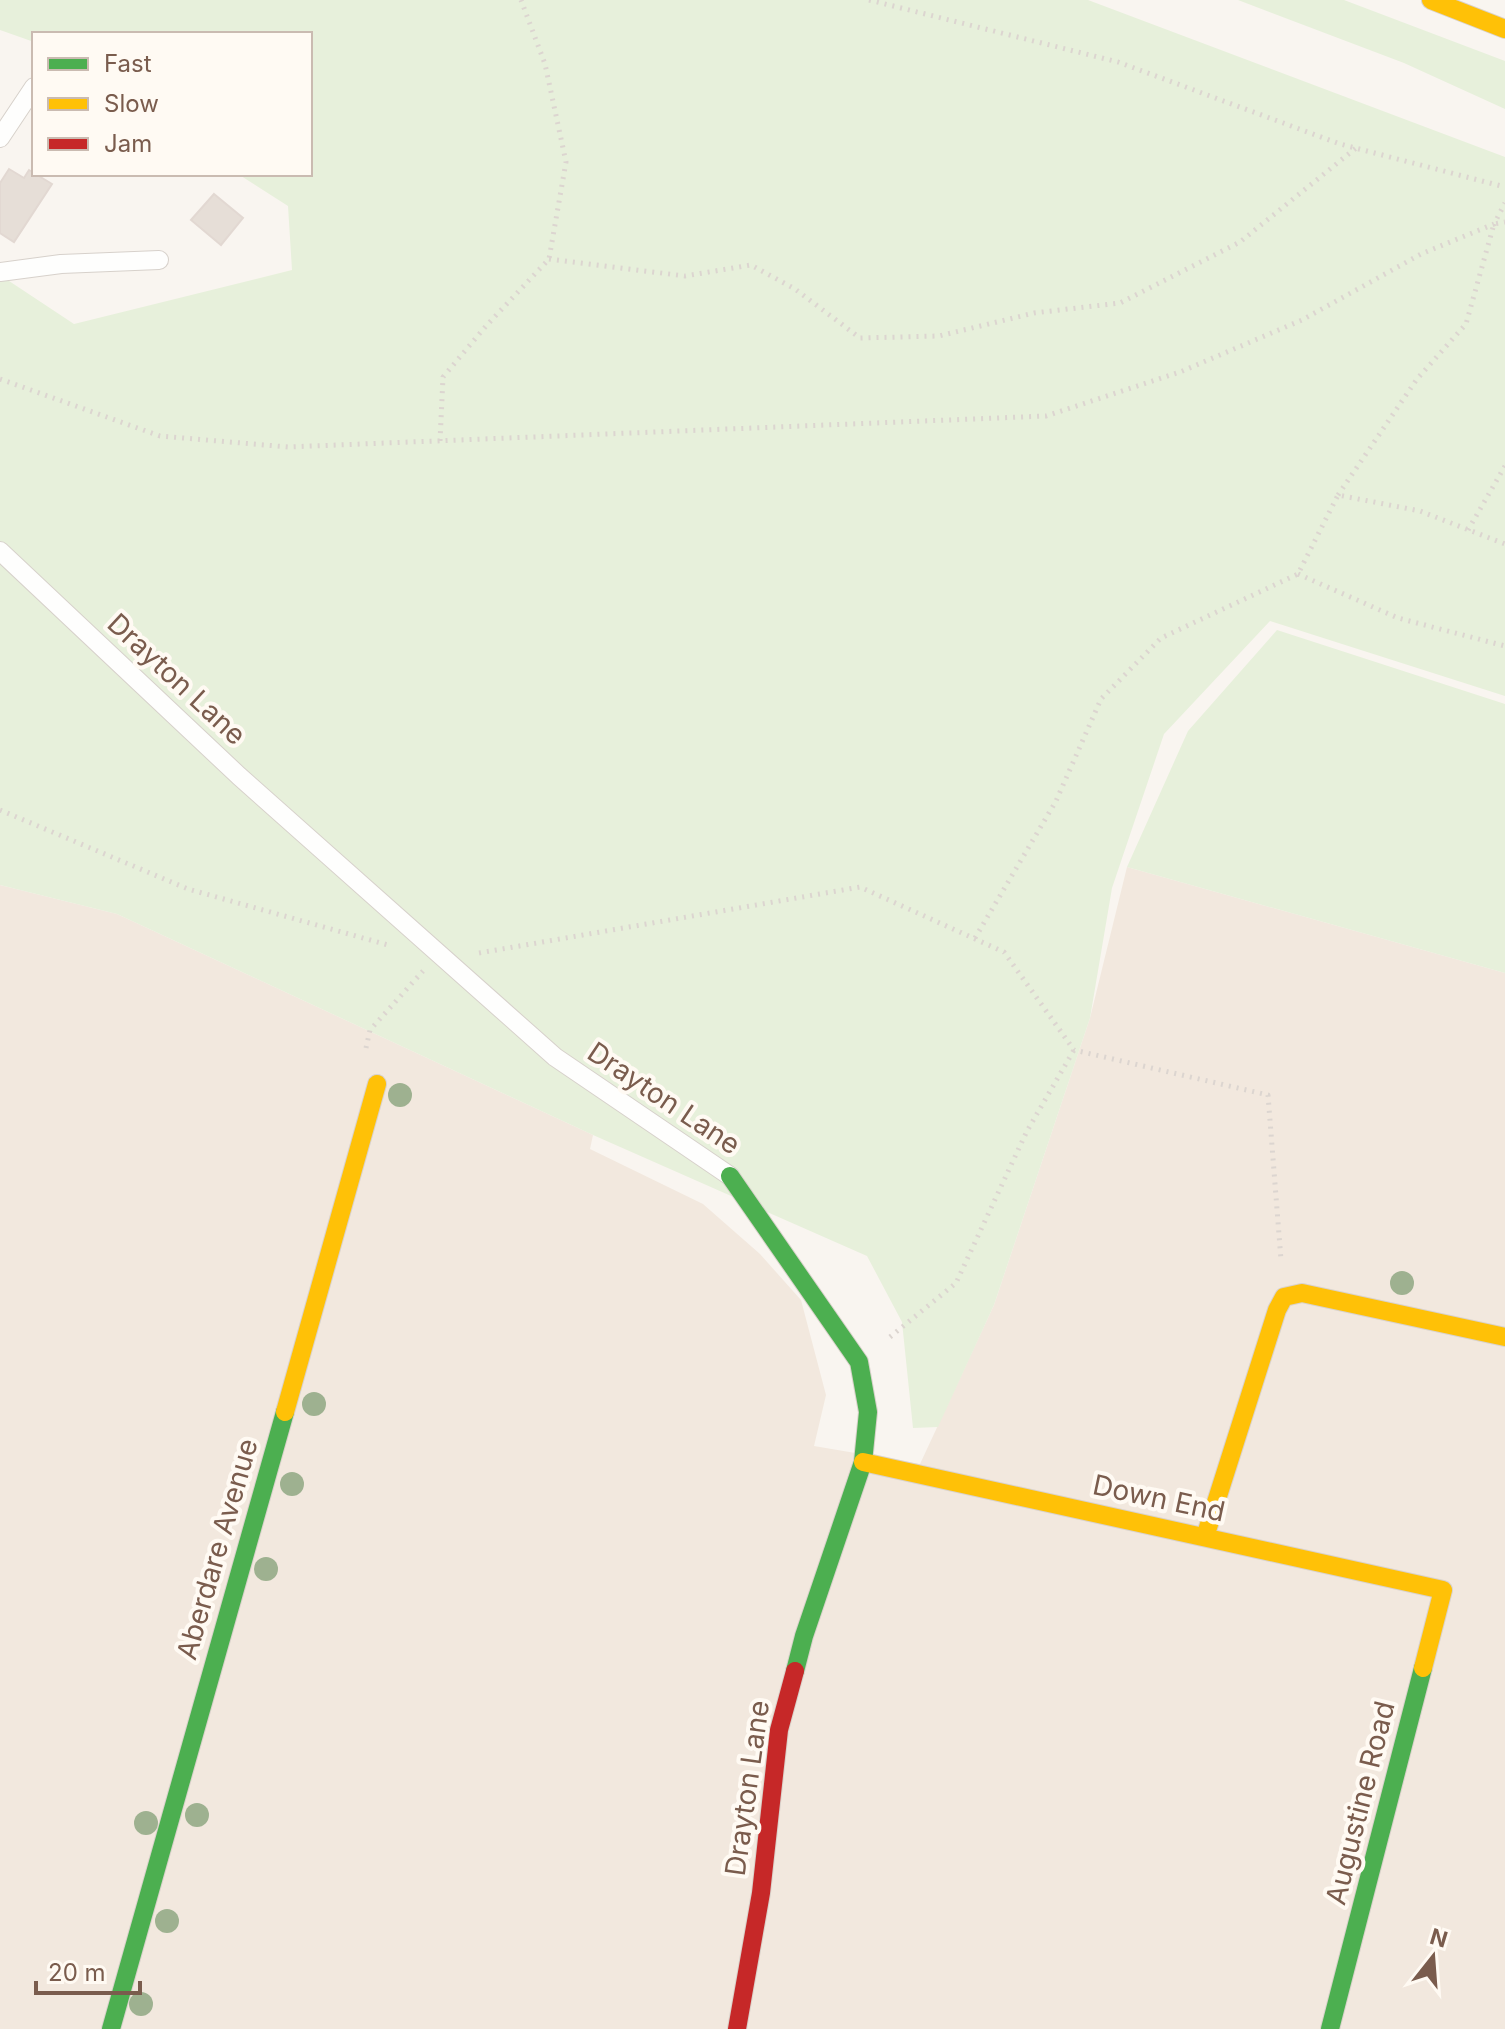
<svg xmlns="http://www.w3.org/2000/svg" width="1505" height="2029" viewBox="0 0 1505 2029" font-family="Inter,sans-serif">
	<style>
		.residential { fill: #f2e8de }
		.green { fill: #e7f0db }
		.building { fill: #e6ded7; stroke: #e2d8d2; stroke-width: 2 }
		.lines { fill: none; stroke-linecap: round; stroke-linejoin: round }
		.lane-casing { stroke: #d7d1cb; stroke-width: 20 }
		.fast-casing { stroke: #d9d2cb; stroke-width: 20 }
		.slow-casing { stroke: #d9d2cb; stroke-width: 20 }
		.jam-casing { stroke: #d9d2cb; stroke-width: 20 }
		.path { stroke: #dcd5d0; stroke-width: 5; stroke-dasharray: 2 6; stroke-linecap: butt }
		.lane { stroke: #fefefd; stroke-width: 18 }
		.fast { stroke: #4caf50; stroke-width: 18 }
		.slow { stroke: #ffc107; stroke-width: 18 }
		.jam { stroke: #c62828; stroke-width: 18 }
		.tree { fill: #9eb190 }
		.labels { text-anchor: middle; stroke-width: 8; stroke-linejoin: round; paint-order: stroke }
		.street-label { font-size: 28px; fill: #7a5c4d; stroke: #fffaf3 }
	</style>
	<rect width="100%" height="100%" fill="#f9f5f0"/>
	<!-- residential -->
	<path class="residential" d="M1127,867L1505,973V2029H0V885L117,914L593,1135L590,1149L703,1204L760,1254L801,1300L826,1395L814,1446L920,1464L994,1305L1090,1018Z"/>
	<!-- green -->
	<path class="green" d="M0,0H1088L1505,157V696L1270,621L1164,734L1112,888L1090,1018L994,1305L938,1427L913,1428L902,1322L867,1256L593,1135L117,914L0,885V275L74,324L292,270L288,206L238,174H310V34H34V42L0,30Z
		M1238,0H1344L1505,61V109L1404,63Z
		M1277,630L1505,704V973L1127,867L1188,731Z"/>
	<!-- building -->
	<path class="building" d="M9,169L24,178L29,170L52,184L14,242L0,233V183Z
		M214,194L243,218L221,245L191,220Z"/>
	<g class="lines">
		<defs>
			<path id="lane" d="M0,138L34,87
				M0,272L61,264L159,260
				M0,551L239,776L555,1057L730,1176"/>
			<path id="fast" d="M730,1176L859,1362L868,1412L863,1462L804,1636L795,1671
				M111,2029L285,1412
				M1330,2029L1423,1668"/>
			<path id="slow" d="M1431,0L1505,29
				M285,1412L377,1084
				M863,1462L1443,1590L1423,1668
				M1205,1537L1277,1310L1284,1297L1302,1293L1505,1337"/>
			<path id="jam" d="M737,2029L761,1893L779,1730L795,1671"/>
		</defs>
		<!-- lane casing -->
		<use href="#lane" class="lane-casing"/>
		<!-- fast casing -->
		<use href="#fast" class="fast-casing"/>
		<!-- slow casing -->
		<use href="#slow" class="slow-casing"/>
		<!-- jam casing -->
		<use href="#jam" class="jam-casing"/>
		<!-- path -->
		<path class="path" d="M869,0L1118,62L1340,144L1505,187
			M549,259L685,276L751,265L795,289L860,338L939,336L1034,313L1120,303L1240,242L1356,148
			M0,379L160,436L288,447L1046,416L1180,372L1302,320L1421,254L1494,224L1505,203
			M440,441L443,377L486,326L549,259L566,162L545,64L521,0
			M1338,495L1417,379L1466,324L1494,224L1505,222
			M1468,530L1505,466
			M1298,574L1398,618L1505,646
			M0,810L188,889L388,945
			M975,938L1056,801L1101,699L1161,638L1298,574L1338,495L1420,511L1505,544
			M479,953L860,887L1004,952L1074,1050L1268,1095L1281,1260
			M366,1048L370,1030L423,971
			M890,1337L956,1283L1027,1131L1074,1050"/>
		<!-- lane -->
		<use href="#lane" class="lane"/>
		<!-- fast -->
		<use href="#fast" class="fast"/>
		<!-- slow -->
		<use href="#slow" class="slow"/>
		<!-- jam -->
		<use href="#jam" class="jam"/>
	</g>
	<!-- trees -->
	<g class="tree">
		<circle cx="400" cy="1095" r="12"/>
		<circle cx="1402" cy="1283" r="12"/>
		<circle cx="314" cy="1404" r="12"/>
		<circle cx="292" cy="1484" r="12"/>
		<circle cx="266" cy="1569" r="12"/>
		<circle cx="197" cy="1815" r="12"/>
		<circle cx="146" cy="1823" r="12"/>
		<circle cx="167" cy="1921" r="12"/>
		<circle cx="141" cy="2004" r="12"/>
	</g>
	<g class="labels">
		<!-- street labels -->
		<g class="street-label">
			<text transform="translate(177 679) rotate(43)" y="10">Drayton Lane</text>
			<text transform="translate(664 1098) rotate(34)" y="10">Drayton Lane</text>
			<text transform="translate(1159 1498) rotate(12)" y="10">Down End</text>
			<text transform="translate(217 1549) rotate(-74)" y="10">Aberdare Avenue</text>
			<text transform="translate(747 1788) rotate(-82)" y="10">Drayton Lane</text>
			<text transform="translate(1360 1803) rotate(-76)" y="10">Augustine Road</text>
		</g>
	</g>
	<!-- legend -->
	<rect x="32" y="32" width="280" height="144" fill="#fffaf3" stroke="#cabbb1" stroke-width="2"/>
	<rect x="48" y="58" width="40" height="12" fill="#4caf50" stroke="#cabbb1" stroke-width="2"/>
	<text x="104" y="72" font-size="24" fill="#7a5c4d">Fast</text>
	<rect x="48" y="98" width="40" height="12" fill="#ffc107" stroke="#cabbb1" stroke-width="2"/>
	<text x="104" y="112" font-size="24" fill="#7a5c4d">Slow</text>
	<rect x="48" y="138" width="40" height="12" fill="#c62828" stroke="#cabbb1" stroke-width="2"/>
	<text x="104" y="152" font-size="24" fill="#7a5c4d">Jam</text>
	<!-- north arrow -->
	<g transform="translate(1433 1957) rotate(17)" stroke="#fffaf3" stroke-width="6" paint-order="stroke">
	<path d="M0-6L14 30L0 20L-14 30Z" fill="#7a5c4d"/>
	<text y="-12" font-size="22" font-weight="bold" text-anchor="middle" fill="#7a5c4d">N</text>
	</g>
	<!-- scale -->
	<path d="M36 1981v12h104v-12" fill="none" stroke="#7a5c4d" stroke-width="4"/>
	<text x="48" y="1981" font-size="24" fill="#7a5c4d" stroke="#fffaf3" stroke-width="6" paint-order="stroke">20 m</text>
</svg>
